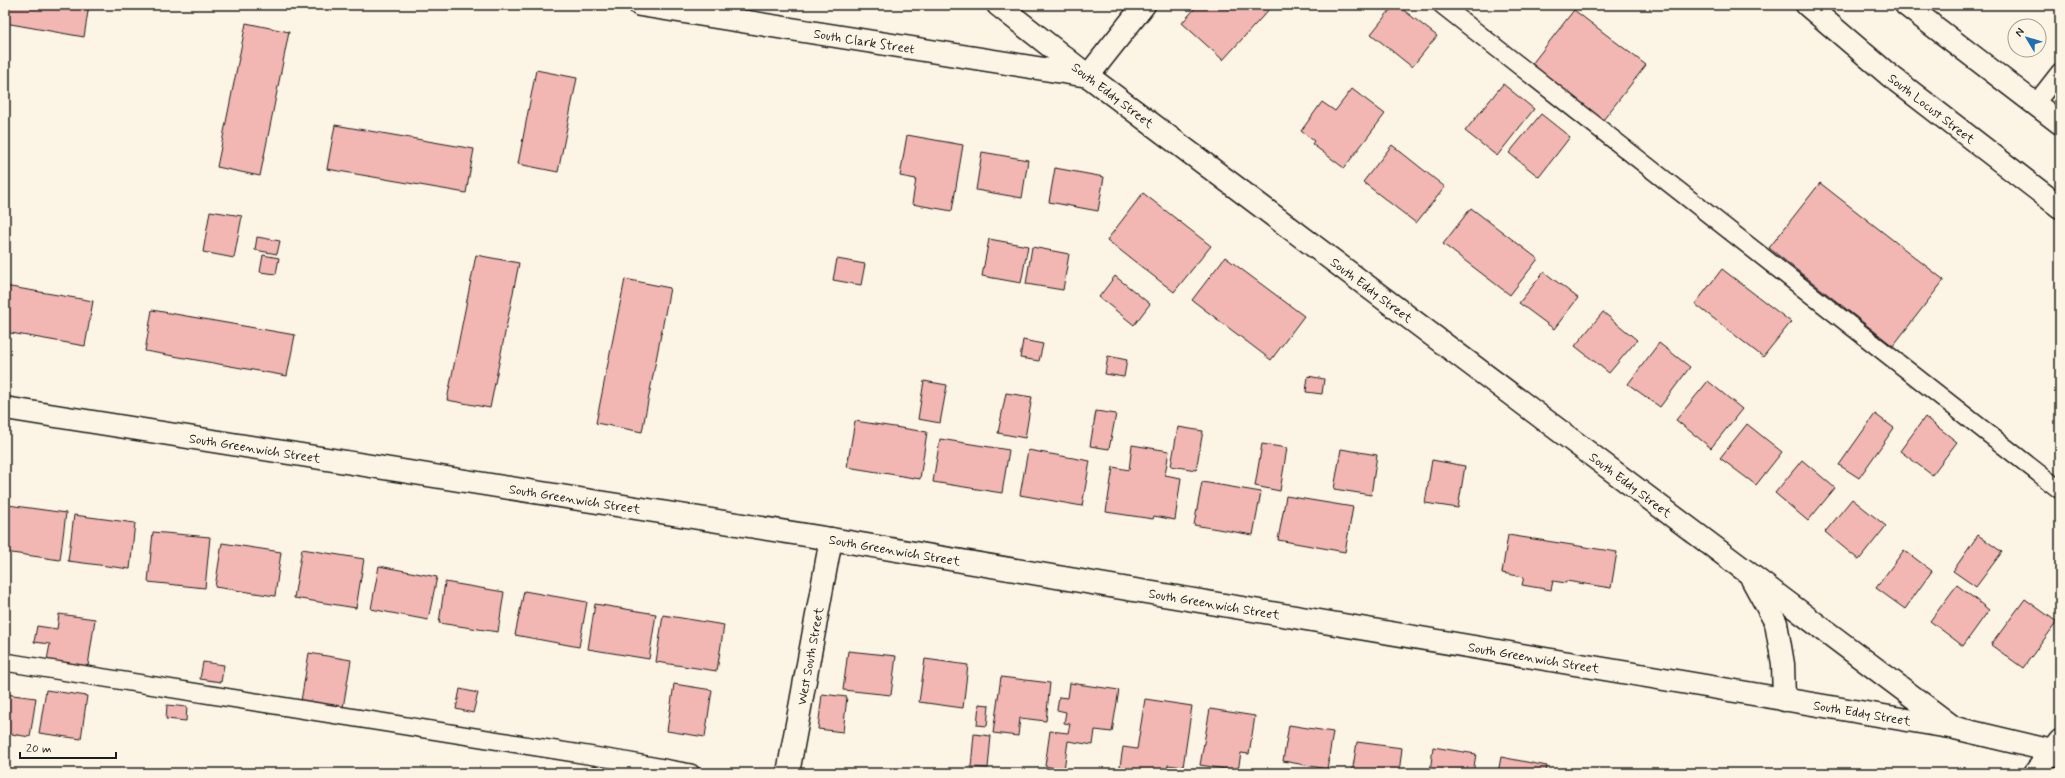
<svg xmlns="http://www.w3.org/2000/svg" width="2065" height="778" viewBox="0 0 2065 778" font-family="Mynerve,sans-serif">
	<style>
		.building { fill: #f2b6b3; stroke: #1c1c1c }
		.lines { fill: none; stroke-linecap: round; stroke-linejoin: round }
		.lane-casing { stroke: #1c1c1c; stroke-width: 20 }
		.street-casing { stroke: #1c1c1c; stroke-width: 25 }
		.secondary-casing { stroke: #1c1c1c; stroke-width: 25 }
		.primary-casing { stroke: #1c1c1c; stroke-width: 25 }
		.lane { stroke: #fcf5e5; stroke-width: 17 }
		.street { stroke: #fcf5e5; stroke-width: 22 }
		.secondary { stroke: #fcf5e5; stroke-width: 22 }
		.primary { stroke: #fcf5e5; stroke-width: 22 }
		.labels { text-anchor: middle; stroke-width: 4; stroke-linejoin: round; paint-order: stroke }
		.street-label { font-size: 13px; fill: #1c1c1c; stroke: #fcf5e5 }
	</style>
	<rect width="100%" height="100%" fill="#fcf5e5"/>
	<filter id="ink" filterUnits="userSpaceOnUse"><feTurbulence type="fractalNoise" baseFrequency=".025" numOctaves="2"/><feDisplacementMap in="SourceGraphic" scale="8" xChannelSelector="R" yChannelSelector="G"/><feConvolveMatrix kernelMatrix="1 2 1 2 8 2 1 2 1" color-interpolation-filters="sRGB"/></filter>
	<g filter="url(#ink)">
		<!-- building -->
		<path class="building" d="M5,5H89L84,37L5,23Z
			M1198,5H1273L1223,60L1182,23Z
			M1394,5H1397L1437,36L1412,67L1371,34Z
			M1574,10L1646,65L1600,124L1528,69Z
			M246,23L289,32L260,176L217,167Z
			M536,70L577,78L558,172L518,164Z
			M1503,84L1534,109L1497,156L1465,131Z
			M1352,89L1385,114L1344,168L1312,144L1314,141L1301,131L1322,102L1335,111Z
			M1541,114L1570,137L1539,177L1509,153Z
			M335,125L474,149L466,193L327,169Z
			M907,135L963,145L952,211L912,204L916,179L900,176Z
			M1392,145L1445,187L1416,223L1363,182Z
			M982,152L1028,160L1022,198L976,190Z
			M1055,168L1104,177L1098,211L1049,202Z
			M1820,183L1944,280L1893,346L1769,248Z
			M1143,193L1211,246L1174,292L1107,240Z
			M1471,208L1538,259L1510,295L1443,244Z
			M210,211L242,216L234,258L203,252Z
			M257,237L280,241L277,254L255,250Z
			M989,239L1028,246L1021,283L982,276Z
			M1032,247L1069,254L1063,290L1026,284Z
			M263,255L279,258L276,274L260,272Z
			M476,255L519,263L490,408L447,400Z
			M1225,257L1304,316L1271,360L1192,300Z
			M837,259L865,264L861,285L833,280Z
			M1722,269L1791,322L1763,357L1695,304Z
			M1544,272L1578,298L1554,329L1519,303Z
			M1115,276L1150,304L1134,325L1099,297Z
			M625,279L670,288L642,432L596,423Z
			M5,286L93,301L85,346L5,332Z
			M152,310L295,335L287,376L145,351Z
			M1603,312L1637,340L1609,373L1575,346Z
			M1023,340L1043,344L1039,361L1020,358Z
			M1659,343L1690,367L1660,407L1628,384Z
			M1108,356L1127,360L1124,377L1105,374Z
			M1308,376L1324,379L1322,394L1306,392Z
			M924,381L947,385L940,423L918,419Z
			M1708,381L1742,409L1711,448L1676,420Z
			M1006,393L1032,397L1025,438L998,433Z
			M1096,411L1116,414L1109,449L1090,446Z
			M1875,414L1894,428L1859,478L1839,465Z
			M1925,417L1957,442L1932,475L1900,451Z
			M855,421L927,432L920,479L847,467Z
			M1747,424L1782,452L1756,485L1720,458Z
			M1178,427L1203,431L1196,470L1171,466Z
			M940,439L1009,450L1002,493L933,482Z
			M1262,444L1287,448L1280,491L1255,486Z
			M1132,445L1169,451L1165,475L1181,478L1175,520L1154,516L1153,519L1106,512L1113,467L1129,470Z
			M1341,449L1377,455L1371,495L1334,489Z
			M1028,450L1090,461L1082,506L1020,495Z
			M1432,460L1465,466L1458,508L1425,503Z
			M1802,460L1835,488L1808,521L1775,493Z
			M1202,482L1261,492L1253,535L1194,525Z
			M1286,496L1353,507L1345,552L1278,540Z
			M1852,499L1886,526L1859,560L1825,532Z
			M8,505L66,513L60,560L5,552V527Z
			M74,515L135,523L130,569L68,561Z
			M153,532L210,537L205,588L148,582Z
			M1508,535L1617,552L1611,588L1566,581V583L1553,581L1551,590L1522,585L1524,577L1502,573Z
			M1978,535L2002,552L1976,587L1953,571Z
			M222,543L281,552L275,596L215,587Z
			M302,549L364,559L356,608L294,598Z
			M1904,550L1932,571L1905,609L1876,588Z
			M379,566L437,577L428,620L371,609Z
			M445,582L504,592L498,632L439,623Z
			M1957,585L1989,610L1963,646L1930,621Z
			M524,591L587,602L579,647L515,635Z
			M2025,599L2057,622L2023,668L1991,645Z
			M595,604L656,614L649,659L588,649Z
			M59,614L95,619L88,666L47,660L50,644L34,642L37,626L57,629Z
			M663,615L724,625L717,671L656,662Z
			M848,651L896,656L891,695L843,690Z
			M309,653L351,660L343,708L301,701Z
			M925,659L968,665L963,708L919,702Z
			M203,662L224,665L221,682L200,679Z
			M1001,677L1050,683L1046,721L1020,718L1018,736L993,733Z
			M1070,683L1119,690L1112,732L1095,730L1093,745L1068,741L1064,770L1045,766L1050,731L1068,733L1070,724L1064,723L1066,712L1057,710L1059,697L1068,698Z
			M674,684L712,690L705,737L667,731Z
			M460,689L478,693L473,713L456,709Z
			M46,690L87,696L81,739L39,733Z
			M5,694L36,698L30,737L5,733Z
			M822,694L847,697L843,732L818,729Z
			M1145,699L1192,706L1183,767L1168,765L1167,773H1119L1123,747L1137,749Z
			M979,704L989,705L987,726L977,725Z
			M167,705L187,707L186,721L166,719Z
			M1210,709L1255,716L1249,754L1241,753L1238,771L1200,765Z
			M1289,725L1333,732L1327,769L1283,761Z
			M974,734L991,736L988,768L971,767Z
			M1357,742L1402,748L1399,773H1352Z
			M1433,747L1476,754L1473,773H1430Z
			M1501,757L1547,766L1546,773H1498Z"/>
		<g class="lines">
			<defs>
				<path id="lane" d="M1442,5L2060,490
					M2035,104L2060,72
					M5,662L625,761L691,773"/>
				<g id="street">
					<path id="s1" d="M640,5L1088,76L1144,5"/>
					<path id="s2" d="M998,5L1088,76L1953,727"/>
					<path id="s3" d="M5,408L831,539L1955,728L2052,751L2060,757"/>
					<path d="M1752,579L1776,623L1783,664L1784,700"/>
					<path id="s4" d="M788,773L831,539"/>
				</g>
				<path id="secondary" d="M2035,773L2060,741"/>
				<g id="primary">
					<path id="s5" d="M1807,5L1889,75L2060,207"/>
					<path d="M1906,5L2060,123"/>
				</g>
			</defs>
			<!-- lane casing -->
			<use href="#lane" class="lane-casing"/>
			<!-- street casing -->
			<use href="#street" class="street-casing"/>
			<!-- secondary casing -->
			<use href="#secondary" class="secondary-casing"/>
			<!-- primary casing -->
			<use href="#primary" class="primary-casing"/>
			<!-- lane -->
			<use href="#lane" class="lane"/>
			<!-- street -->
			<use href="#street" class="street"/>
			<!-- secondary -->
			<use href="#secondary" class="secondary"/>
			<!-- primary -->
			<use href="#primary" class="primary"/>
		</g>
	</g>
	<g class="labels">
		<!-- street labels -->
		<g class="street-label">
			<text dy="5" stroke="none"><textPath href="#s1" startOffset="227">South Clark Street</textPath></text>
			<text dy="5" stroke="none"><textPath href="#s2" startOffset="146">South Eddy Street</textPath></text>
			<text dy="5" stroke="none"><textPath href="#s5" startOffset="162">South Locust Street</textPath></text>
			<text dy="5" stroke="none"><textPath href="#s2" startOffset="470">South Eddy Street</textPath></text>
			<text dy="5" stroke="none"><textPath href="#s3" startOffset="253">South Greenwich Street</textPath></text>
			<text dy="5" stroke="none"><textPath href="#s2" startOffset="794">South Eddy Street</textPath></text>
			<text dy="5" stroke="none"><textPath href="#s3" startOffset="577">South Greenwich Street</textPath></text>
			<text dy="5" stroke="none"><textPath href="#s3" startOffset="901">South Greenwich Street</textPath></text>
			<text dy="5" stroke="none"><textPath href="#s3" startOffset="1225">South Greenwich Street</textPath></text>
			<text dy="5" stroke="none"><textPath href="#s4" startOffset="119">West South Street</textPath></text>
			<text dy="5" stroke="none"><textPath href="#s3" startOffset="1549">South Greenwich Street</textPath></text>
			<text dy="5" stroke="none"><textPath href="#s3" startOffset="1882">South Eddy Street</textPath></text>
		</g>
	</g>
	<!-- margin -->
	<rect width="2065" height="778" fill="none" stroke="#fcf5e5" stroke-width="20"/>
	<rect x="10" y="10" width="2045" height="758" fill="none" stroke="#1c1c1c" stroke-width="1.5" filter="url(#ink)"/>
	<!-- north arrow -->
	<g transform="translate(2027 38) rotate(308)"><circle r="19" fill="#fcf5e5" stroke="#a29e95"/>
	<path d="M0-3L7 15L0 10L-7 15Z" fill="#1f6fb2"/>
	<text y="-6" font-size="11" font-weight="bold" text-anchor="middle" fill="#1c1c1c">N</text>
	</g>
	<!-- scale -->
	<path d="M20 752v6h96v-6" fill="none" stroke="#1c1c1c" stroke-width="2"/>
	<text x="26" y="752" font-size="12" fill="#1c1c1c" stroke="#fcf5e5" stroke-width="3" paint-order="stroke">20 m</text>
</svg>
